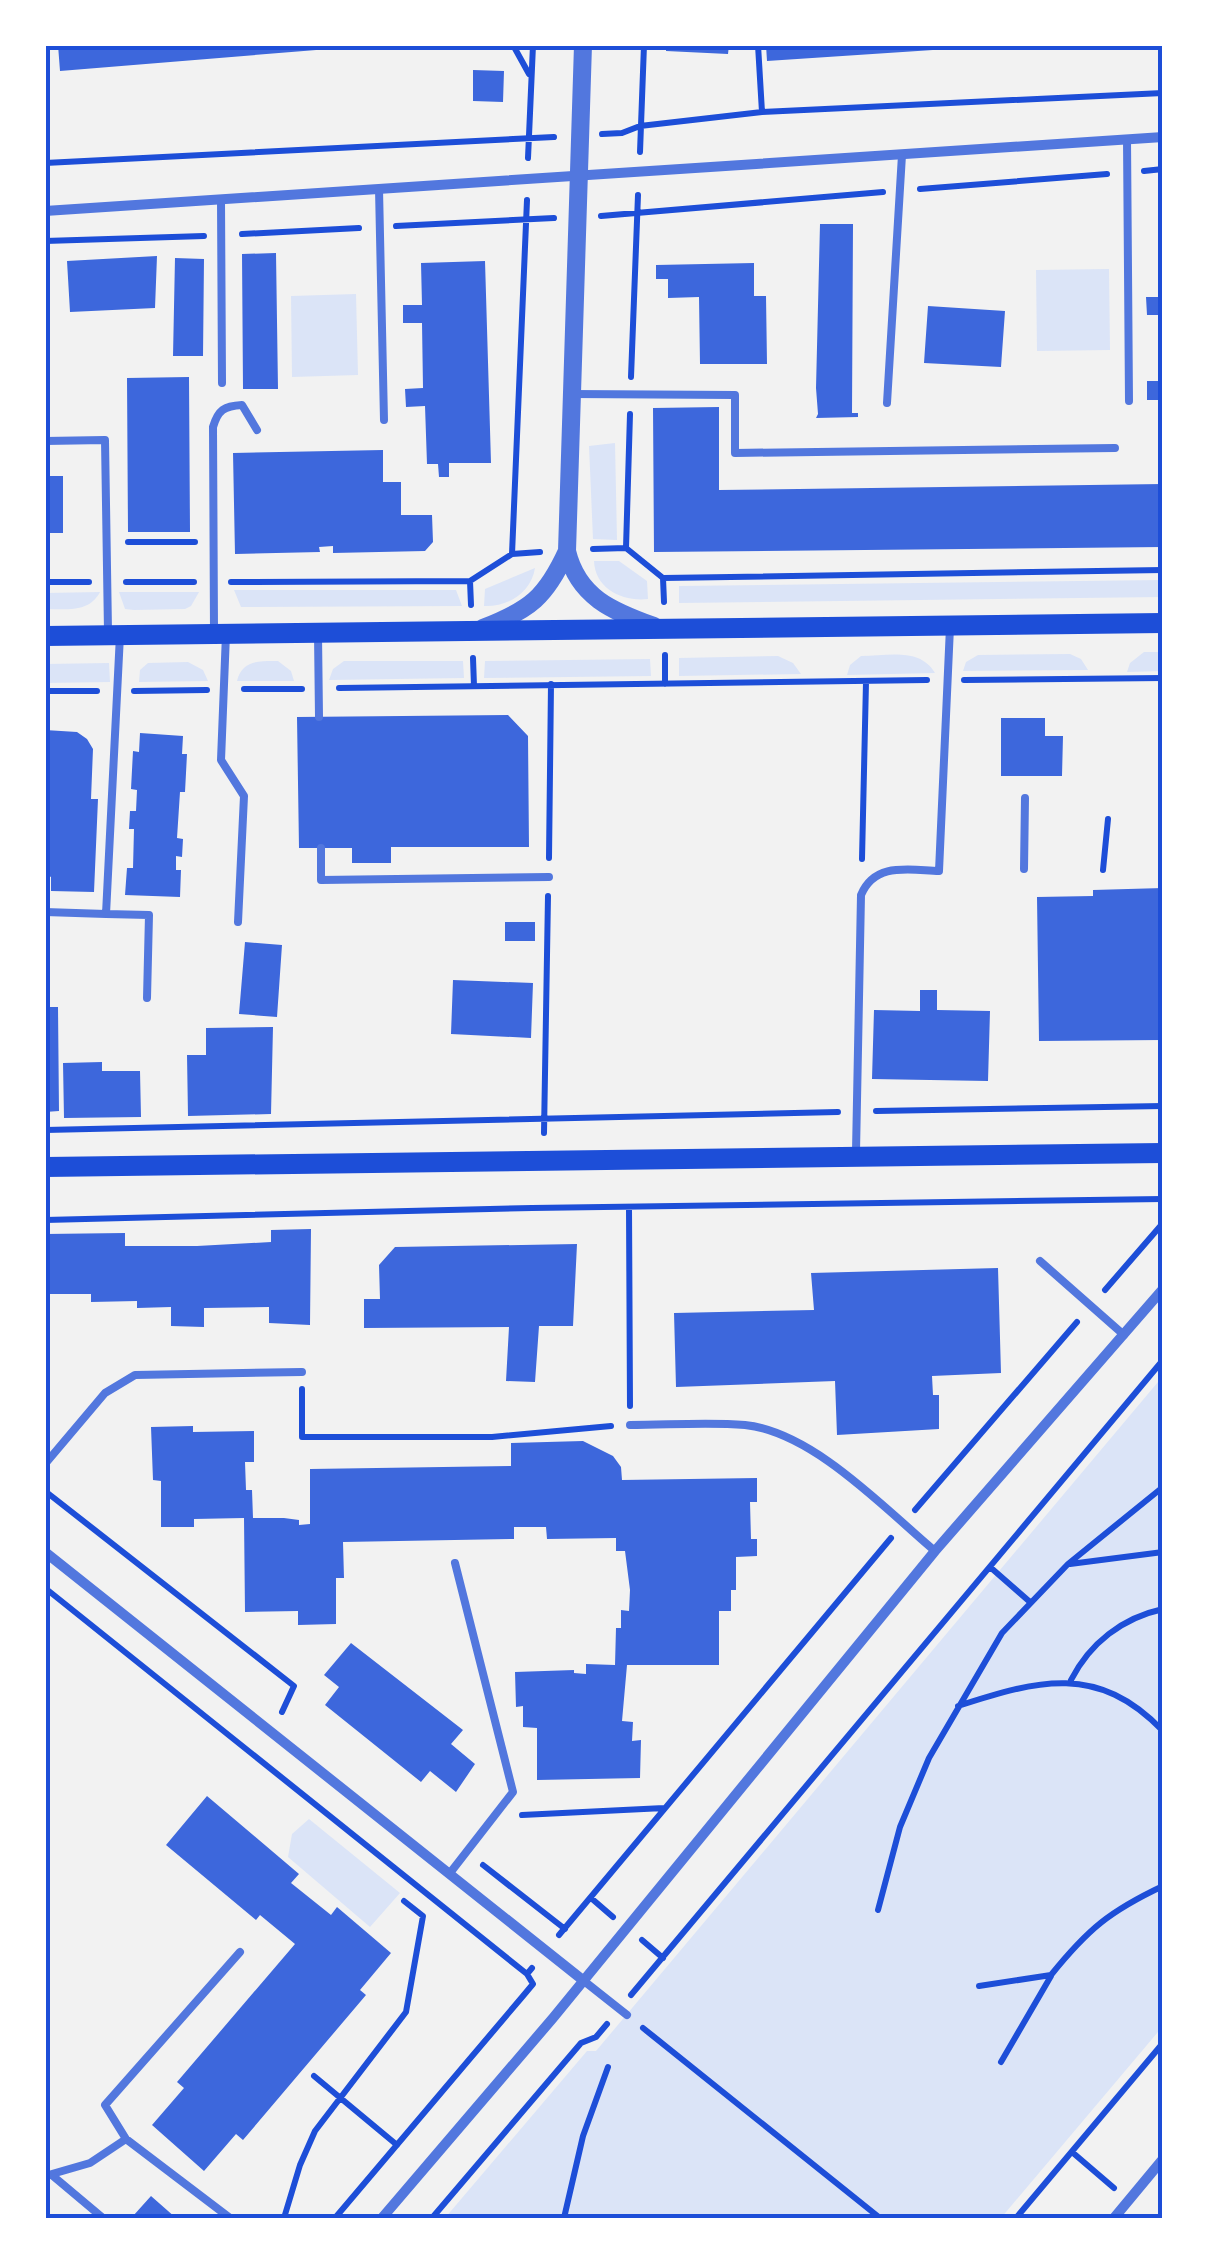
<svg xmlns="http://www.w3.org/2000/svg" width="1208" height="2263" viewBox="0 0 1208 2263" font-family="Arial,sans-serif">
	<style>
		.green { fill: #dbe4f7 }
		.building { fill: #3d67dc }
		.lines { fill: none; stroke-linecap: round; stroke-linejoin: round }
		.path { stroke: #1d4ed8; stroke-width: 6 }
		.service { stroke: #5277de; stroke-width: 8 }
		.minor { stroke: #5277de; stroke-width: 10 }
		.tertiary { stroke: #5277de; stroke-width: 18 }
		.secondary { stroke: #1d4ed8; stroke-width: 20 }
		.neatline { fill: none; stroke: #1d4ed8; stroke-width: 4 }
	</style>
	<rect width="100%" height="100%" fill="#f2f2f2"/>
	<!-- green -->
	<path class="green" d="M1109,269L1110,350L1037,351L1036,270Z
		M356,294L358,375L292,377L291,296Z
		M615,443L617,540L593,539L589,446Z
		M594,561H619L647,581L648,599C623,602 595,589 594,561Z
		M535,568C531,593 508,607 484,606L485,589Z
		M1163,580V597L679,603V586Z
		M234,590H456L462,606L241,607Z
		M100,592C89,613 67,609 45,609V593Z
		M119,592H199L191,606L185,609L134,610L125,609Z
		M1144,652H1163V671L1127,672L1130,663Z
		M1070,654L1081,659L1088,670L963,671L966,662L978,655Z
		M778,656L793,663L801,674L679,676V658Z
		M861,656C887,656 920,647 935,673L847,675L850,665Z
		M650,659L651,676L484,678L485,661Z
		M278,661L291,671L294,681H237C242,660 259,661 278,661Z
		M344,661H463L464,678L329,680L333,669Z
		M188,662L203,670L208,681L139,682L140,670L148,663Z
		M109,663L110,682L45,683V664Z
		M1163,1376V2026L1001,2218H445L587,2051H596Z
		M309,1819L400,1893L370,1927L288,1857L292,1834Z"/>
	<!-- building -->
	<path class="building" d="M58,45H341V48L60,71Z
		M666,45H729L728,54L666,51Z
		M766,45H963V48L767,61Z
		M473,70L504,71L503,102L473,101Z
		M820,224H853L852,413H858V417L816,418L818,414L816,388Z
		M276,253L278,389H243L242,254Z
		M157,256L155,308L70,312L67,261Z
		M175,258L204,259L203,356H173Z
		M485,261L491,463H449V477H439L438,464H427L425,406L406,407L405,389L423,388L422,323H403V305H422L421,263Z
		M754,263V296H766L767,364H700L699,297L668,298V279H656V265Z
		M1146,297H1163V315H1147Z
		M928,306L1005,311L1001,367L924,363Z
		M189,377L190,532H128L127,378Z
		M1147,381H1163V400H1147Z
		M719,407V490L1163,484V547L654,552L653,408Z
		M383,450V482H401V515H432L433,542L425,551L333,553V546L319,547L320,552L235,554L233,453Z
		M45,476H63V533H45Z
		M508,715L528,736L529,847H391V863H352V848H299L297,717Z
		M1001,718H1045V736H1063L1062,776H1001Z
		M45,730L77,732L87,739L93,749L91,799H98L94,892L51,891V877L45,874Z
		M140,733L183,736L182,754H187L185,792H180L177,838L183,839L182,857L176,856V870H181L180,897L125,895L127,868H133L134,829H129L130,811H136L137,790L131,789L133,751L139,752Z
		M1163,888V1040L1039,1041L1037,897L1093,896V890Z
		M505,922H535V941H505Z
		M245,942L282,945L277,1017L239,1014Z
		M453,980L533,983L531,1038L451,1034Z
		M920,990H937V1010L990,1011L988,1081L872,1079L874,1010L920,1011Z
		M45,1007H58L59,1111L45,1112Z
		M273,1027L271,1114L188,1116L187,1055H206V1028Z
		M102,1062V1071H140L141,1117L64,1118L63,1063Z
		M311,1229L310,1325L269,1323V1307L204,1308V1327L171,1326V1307L137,1308V1301L91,1302V1294H45V1234L125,1233V1246H197L271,1242V1230Z
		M577,1244L573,1326H539L535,1382L506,1381L509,1327L364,1328V1299H380L379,1265L395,1247Z
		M998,1268L1001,1373L932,1376L933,1395H939V1429L837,1435L835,1381L676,1387L674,1313L814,1310L811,1273Z
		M193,1426V1432L254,1431V1462H245L246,1490H252L253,1518H284L299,1520V1525L310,1524V1469L511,1466V1443L583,1441L613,1456L621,1467L622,1480L757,1478V1502H750L751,1539H757V1556L736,1557V1590H731V1611H719V1665H627L622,1721L633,1722L632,1741L641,1740L640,1778L537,1780V1728L523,1727V1706L516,1707L515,1672L574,1670V1673L586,1674V1664L615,1665L616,1628H621V1610L629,1611L630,1590L625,1551H616V1538L547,1539L546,1527H514V1539L343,1542L344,1578H336V1624L298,1625V1611L245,1612L244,1518L194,1519V1527H161V1481L153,1480L151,1427Z
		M351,1643L463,1730L451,1744L475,1764L456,1792L430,1771L421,1782L325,1705L339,1687L324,1675Z
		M207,1796L299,1874L291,1883L331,1915L337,1907L391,1953L360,1990L366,1995L243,2140L236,2134L204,2171L152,2125L184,2088L177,2082L295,1944L260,1915L256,1920L166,1845Z
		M151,2196L176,2218L133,2216Z"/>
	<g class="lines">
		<!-- path -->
		<path class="path" d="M513,45L529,74
			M758,45L762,112
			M602,134L622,133L640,126L762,112L1163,93
			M640,152L644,45
			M528,158L533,45
			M45,163L554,137
			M1144,171L1163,169
			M920,189L1107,174
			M601,216L883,192
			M396,226L554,218
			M242,234L359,228
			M45,241L204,236
			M631,377L638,195
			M128,542H195
			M626,548L630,414
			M593,549L626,548L663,578L1163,570
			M512,554L527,200
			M663,578L664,602
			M45,582H89
			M126,582H194
			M231,582L470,581
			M471,605L470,581L512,554L540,552
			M665,655V684
			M473,658L474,686
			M964,680L1163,678
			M339,688L927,680
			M244,689H302
			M45,691H97
			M134,691L207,690
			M549,858L551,684
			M862,859L866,682
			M1103,870L1108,819
			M876,1111L1163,1106
			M45,1130L838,1112
			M544,1133L548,896
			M629,1207L630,1406
			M45,1220L532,1208L1163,1199
			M1105,1290L1163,1223
			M302,1389V1437H492L611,1426
			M45,1491L294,1686L282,1712
			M915,1510L1077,1322
			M1070,1564L1163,1552
			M990,1567L1030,1602
			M45,1588L527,1974
			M1071,1680C1090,1643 1122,1618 1163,1609
			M958,1706C1038,1680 1098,1663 1163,1731
			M522,1815L664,1808
			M483,1865L565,1929
			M591,1898L613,1917
			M878,1910L900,1827L929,1758L1002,1633L1068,1564L1163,1487
			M559,1935L891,1538
			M642,1940L663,1958
			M979,1986L1051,1975C1088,1929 1110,1911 1163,1886
			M631,1995L1163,1360
			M643,2028L880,2218
			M1001,2062L1051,1976
			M314,2076L397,2145
			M1072,2152L1114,2188
			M284,2218L300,2165L315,2131L406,2012L423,1916L404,1901
			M335,2218L523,1996L533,1984L527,1974L532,1968
			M432,2218L581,2043L596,2037L607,2024
			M564,2218L583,2136L608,2067
			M1016,2218L1163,2043"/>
		<!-- service -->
		<path class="service" d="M1127,139L1129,401
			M379,189L384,420
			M221,200L222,383
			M571,394L735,395V453L1115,448
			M887,403L902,155
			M45,441L105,440L108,631
			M214,630L213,427C218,410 224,406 242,405L257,430
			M226,634L221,760L244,796L238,922
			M318,634L319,717
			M321,848V880L549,877
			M1024,869L1025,798
			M45,912L106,914L120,635
			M106,914L149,915L147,998
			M856,1152L861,895C875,862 908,870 939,871L950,627
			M1040,1261L1124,1335
			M630,1425C668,1425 707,1422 745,1425C813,1432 885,1509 935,1551
			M45,1464L105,1393L135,1375L302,1372
			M450,1873L513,1792L455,1563
			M584,1981L627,2015
			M126,2139L105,2105L240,1952
			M45,2176L90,2163L126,2139L230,2218
			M53,2176L103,2218"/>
		<!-- minor -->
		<path class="minor" d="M45,211L1163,137
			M45,1552L584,1981
			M382,2218L553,2018L935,1551L1163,1289
			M1114,2218L1163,2159"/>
		<!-- tertiary -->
		<path class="tertiary" d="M583,45L567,551C578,597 612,611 654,626
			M483,628C530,610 546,597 567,551"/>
		<!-- secondary -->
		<path class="secondary" d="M45,636L1163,623
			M45,1167L1163,1153"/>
	</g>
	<!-- border -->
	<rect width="1208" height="2263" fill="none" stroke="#ffffff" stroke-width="95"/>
	<rect x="48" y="48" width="1112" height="2168" class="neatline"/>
</svg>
